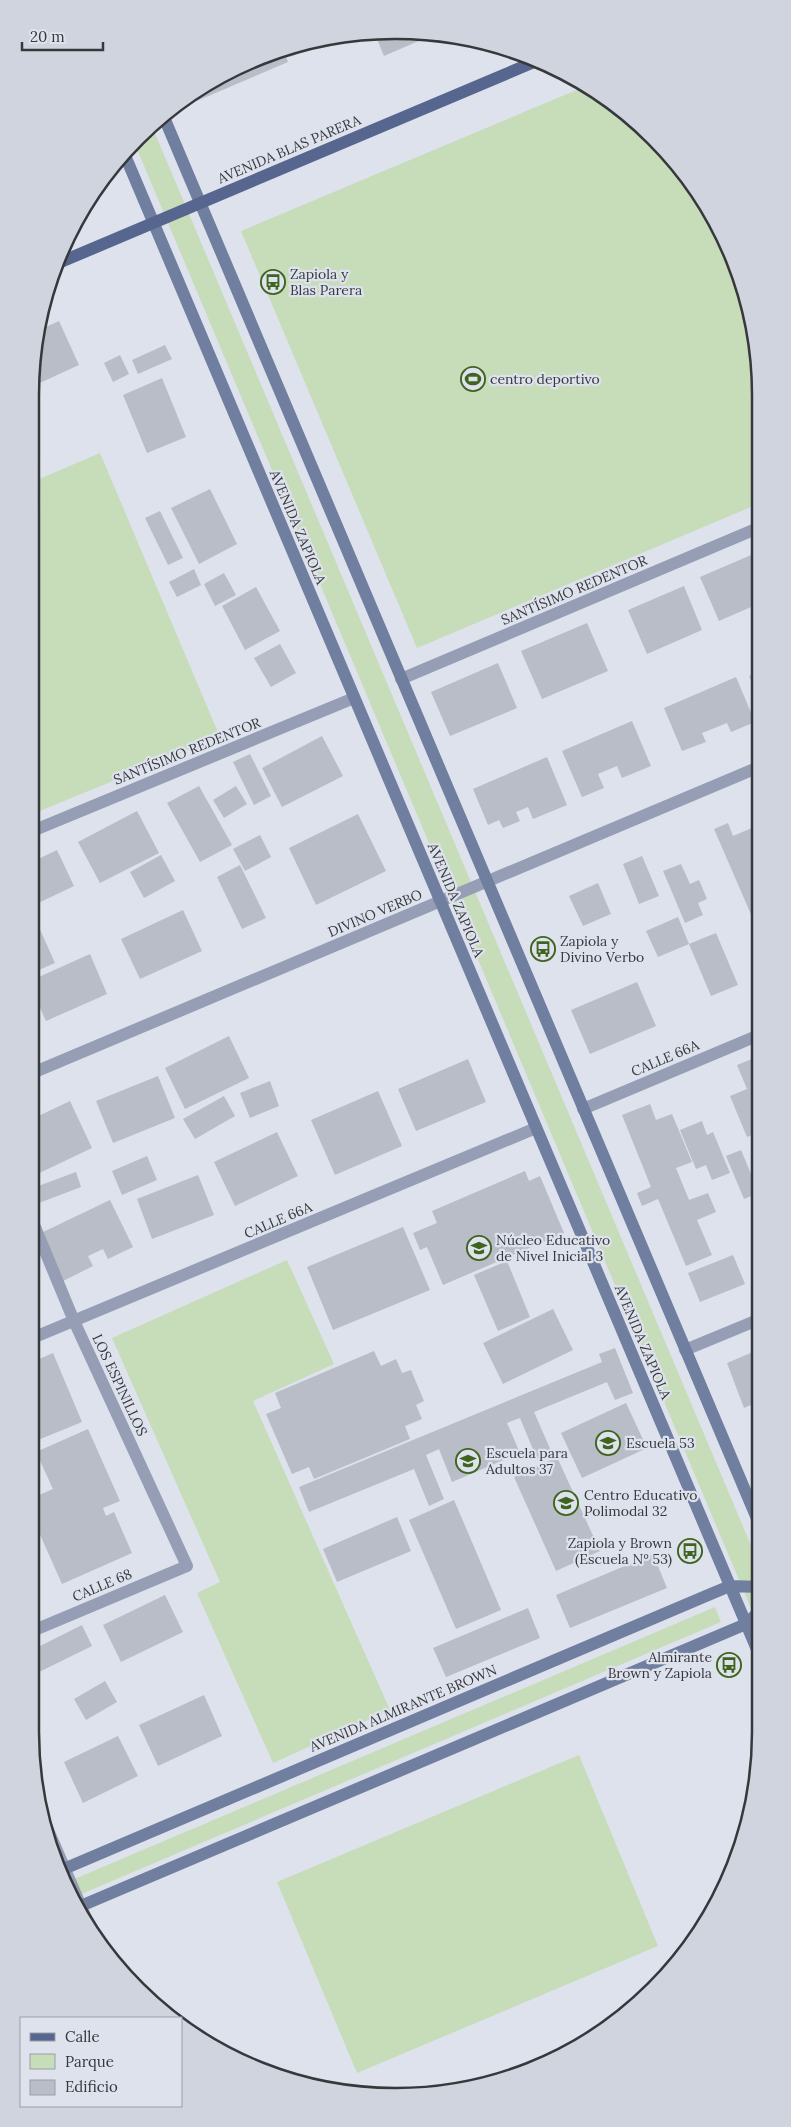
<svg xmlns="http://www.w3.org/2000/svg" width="791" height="2127" viewBox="0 0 791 2127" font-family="Lora,serif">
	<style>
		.green { fill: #c7dcb9 }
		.building { fill: #b8bdc8 }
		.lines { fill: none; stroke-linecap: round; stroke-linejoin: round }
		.street { stroke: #959eb5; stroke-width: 12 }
		.secondary { stroke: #707e9f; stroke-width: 12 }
		.primary { stroke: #56668e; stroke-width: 12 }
		.labels { text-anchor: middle; stroke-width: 4.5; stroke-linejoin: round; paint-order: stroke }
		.street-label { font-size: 14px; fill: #36383c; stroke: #dde2ed }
		.poi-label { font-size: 14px; fill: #36383c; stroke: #dde2ed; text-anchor: start }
		.rim { fill: none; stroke: #36383c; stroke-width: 2.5 }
	</style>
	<rect width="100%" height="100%" fill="#dde2ed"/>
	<!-- green -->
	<path class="green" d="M586,86L598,91L670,155L723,234L758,348V504L417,648L241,231Z
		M151,124L761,1569V1632L134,142Z
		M100,453L220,737L30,815V483Z
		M287,1260L334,1364L253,1401L390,1710L273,1763L197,1593L220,1582L112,1338Z
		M715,1607L721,1622L72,1898L65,1883Z
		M579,1755L658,1946L357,2073L277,1882Z"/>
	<!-- building -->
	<path class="building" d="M417,31L421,40L384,56L374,32Z
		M309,42L312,49L290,57L286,47Z
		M283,48L288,62L192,103L189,96L213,79Z
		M59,321L79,365L31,387L39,330Z
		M165,345L172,359L138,374L132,360Z
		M120,355L129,374L113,382L104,363Z
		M162,378L186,437L147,453L123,395Z
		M210,489L237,544L199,564L171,508Z
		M160,511L183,558L168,565L145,518Z
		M758,552V604L719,621L700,577Z
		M194,569L201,585L177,597L169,582Z
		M224,573L236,595L215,606L204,584Z
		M684,586L702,630L647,654L628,610Z
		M256,587L280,631L245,650L222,606Z
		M587,623L608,671L542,699L521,651Z
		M280,644L296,673L271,687L254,658Z
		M498,663L517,708L450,736L431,692Z
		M759,672V698L749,676Z
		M736,677L755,722L731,732L727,723L702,733L706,742L682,751L664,708Z
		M632,721L651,766L622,778L617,766L598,774L604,788L582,797L562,751Z
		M322,736L343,776L282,807L262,768Z
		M250,754L271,796L254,805L233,762Z
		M547,757L567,805L533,819L528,807L516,812L520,821L503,828L499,820L488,825L473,789Z
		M199,786L232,845L200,862L167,803Z
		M236,786L247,804L224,818L213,800Z
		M137,811L159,853L100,883L78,842Z
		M358,814L386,871L316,905L289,848Z
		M728,823L733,836L759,825V877L751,880L754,889L759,887V933L714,829Z
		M260,835L271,857L245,871L233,849Z
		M57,850L74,886L30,907V863Z
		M161,855L175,881L144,898L130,872Z
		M642,856L659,896L639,904L623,864Z
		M681,864L690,884L699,880L707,899L698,903L703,915L685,923L663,871Z
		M240,865L266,918L242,929L217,877Z
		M598,883L611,914L583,926L569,896Z
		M183,910L202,951L140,979L121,939Z
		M678,917L689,944L658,957L646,931Z
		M38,925L55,963L34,972L30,964V929Z
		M716,933L738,985L711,996L689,944Z
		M90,954L107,994L46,1021L30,986V981Z
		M637,982L656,1026L590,1054L571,1010Z
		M229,1036L249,1078L185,1109L165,1068Z
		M759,1056L760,1132L747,1137L730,1096L747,1089L737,1065Z
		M468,1059L486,1102L416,1131L398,1089Z
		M158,1076L175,1118L113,1143L96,1101Z
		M270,1081L279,1106L250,1118L240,1093Z
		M378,1091L402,1146L335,1175L311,1120Z
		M224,1096L235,1116L195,1139L183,1119Z
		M70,1101L92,1148L31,1177L30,1120Z
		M650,1104L656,1120L672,1114L692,1162L676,1168L689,1200L708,1193L716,1212L697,1220L712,1255L686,1266L658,1199L642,1206L637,1193L651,1187L622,1115Z
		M702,1121L707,1135L713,1132L730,1173L712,1180L706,1165L696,1169L680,1130Z
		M277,1132L298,1176L235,1206L214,1162Z
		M741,1150L759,1193L744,1199L726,1156Z
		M147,1156L157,1180L122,1195L112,1171Z
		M525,1171L529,1181L540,1176L564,1233L443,1285L427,1247L420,1250L413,1233L437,1223L432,1211Z
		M76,1172L81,1187L39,1203L33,1188Z
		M198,1175L214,1215L152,1239L137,1199Z
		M110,1200L133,1247L108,1259L103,1249L88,1256L93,1266L63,1281L41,1233Z
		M403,1227L430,1290L333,1330L307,1267Z
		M733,1255L745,1284L700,1302L688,1273Z
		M507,1261L530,1317L498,1331L474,1275Z
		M553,1309L573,1350L503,1384L483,1343Z
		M615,1348L633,1393L615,1400L607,1382L534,1412L552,1453L537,1459L520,1418L507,1423L520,1453L452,1482L439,1449L426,1455L444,1499L429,1506L414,1469L309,1512L299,1487L602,1362L599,1354Z
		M760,1349V1401L744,1408L727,1363Z
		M374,1351L381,1366L396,1359L402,1373L411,1370L424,1401L416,1405L422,1419L405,1426L410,1439L314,1479L309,1467L292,1474L266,1414L281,1408L275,1393Z
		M53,1353L82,1422L38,1440L30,1420V1363Z
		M626,1403L647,1448L582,1478L561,1433Z
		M88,1429L120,1501L103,1508L106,1516L114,1512L132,1553L62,1584L30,1512V1499L53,1489L36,1452Z
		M557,1457L600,1551L556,1571L514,1477Z
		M454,1500L501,1610L456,1629L409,1520Z
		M397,1517L411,1551L337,1582L323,1549Z
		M653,1554L667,1588L570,1628L556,1595Z
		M165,1595L183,1632L121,1662L103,1625Z
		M528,1608L540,1638L446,1677L433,1648Z
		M82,1625L92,1646L33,1675L30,1668V1651Z
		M105,1681L117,1702L86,1720L74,1699Z
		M204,1695L222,1736L158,1766L139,1725Z
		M118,1736L138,1776L83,1803L64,1762Z"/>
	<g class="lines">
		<!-- street -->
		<path class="street" d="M401,679L758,528
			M30,832L354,698
			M30,1074L759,767
			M583,1109L759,1035
			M30,1215L74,1321L187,1566L30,1632
			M30,1339L536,1128
			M685,1350L760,1319
			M45,1823L92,1932"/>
		<!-- secondary -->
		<path class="secondary" d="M163,115L761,1528
			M124,153L761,1659
			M59,1871L713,1593L730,1586L761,1587
			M76,1908L746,1624L761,1610"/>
		<!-- primary -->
		<path class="primary" d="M56,264L534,62"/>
	</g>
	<!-- icons -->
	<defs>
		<symbol id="bus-ring" viewBox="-11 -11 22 22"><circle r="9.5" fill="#dde2ed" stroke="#3f641e" stroke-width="1.5"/><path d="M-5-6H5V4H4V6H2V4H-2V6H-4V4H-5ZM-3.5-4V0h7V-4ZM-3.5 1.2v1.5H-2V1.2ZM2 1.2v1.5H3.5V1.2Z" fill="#3f641e"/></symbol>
		<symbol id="stadium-ring" viewBox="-11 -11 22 22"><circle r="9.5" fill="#dde2ed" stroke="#3f641e" stroke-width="1.5"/><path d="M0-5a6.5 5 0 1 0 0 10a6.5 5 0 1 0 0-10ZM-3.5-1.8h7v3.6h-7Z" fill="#3f641e"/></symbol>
		<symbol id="school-ring" viewBox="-11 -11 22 22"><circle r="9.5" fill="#dde2ed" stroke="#3f641e" stroke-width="1.5"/><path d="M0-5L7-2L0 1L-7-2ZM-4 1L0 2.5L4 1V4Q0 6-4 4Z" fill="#3f641e"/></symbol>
	</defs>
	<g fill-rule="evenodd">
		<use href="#bus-ring" x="259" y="268" width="28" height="28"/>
		<use href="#stadium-ring" x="459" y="365" width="28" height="28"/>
		<use href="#bus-ring" x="529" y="935" width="28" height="28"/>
		<use href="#school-ring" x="465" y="1234" width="28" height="28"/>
		<use href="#school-ring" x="594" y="1429" width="28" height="28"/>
		<use href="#school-ring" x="454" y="1447" width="28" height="28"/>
		<use href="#school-ring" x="552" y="1489" width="28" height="28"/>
		<use href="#bus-ring" x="676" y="1537" width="28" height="28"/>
		<use href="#bus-ring" x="715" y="1651" width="28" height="28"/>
	</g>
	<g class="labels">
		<!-- street labels -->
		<g class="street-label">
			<text transform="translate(289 149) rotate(-23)" y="5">AVENIDA BLAS PARERA</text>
			<text transform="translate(298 527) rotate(67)" y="5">AVENIDA ZAPIOLA</text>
			<text transform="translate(574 590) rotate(-23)" y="5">SANTÍSIMO REDENTOR</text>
			<text transform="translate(187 751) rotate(-22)" y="5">SANTÍSIMO REDENTOR</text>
			<text transform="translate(456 900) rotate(67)" y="5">AVENIDA ZAPIOLA</text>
			<text transform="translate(375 913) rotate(-23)" y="5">DIVINO VERBO</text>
			<text transform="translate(665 1058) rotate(-23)" y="5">CALLE 66A</text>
			<text transform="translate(278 1220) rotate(-23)" y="5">CALLE 66A</text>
			<text transform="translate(643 1342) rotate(67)" y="5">AVENIDA ZAPIOLA</text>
			<text transform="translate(120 1385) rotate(65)" y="5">LOS ESPINILLOS</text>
			<text transform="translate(102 1585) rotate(-23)" y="5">CALLE 68</text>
			<text transform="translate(403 1708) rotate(-23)" y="5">AVENIDA ALMIRANTE BROWN</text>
		</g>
		<!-- poi labels -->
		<g class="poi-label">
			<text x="290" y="279">Zapiola y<tspan x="290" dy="16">Blas Parera</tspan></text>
			<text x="490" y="384">centro deportivo</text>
			<text x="560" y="946">Zapiola y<tspan x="560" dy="16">Divino Verbo</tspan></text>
			<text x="496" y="1245">Núcleo Educativo<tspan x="496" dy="16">de Nivel Inicial 3</tspan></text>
			<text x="626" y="1448">Escuela 53</text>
			<text x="486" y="1458">Escuela para<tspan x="486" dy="16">Adultos 37</tspan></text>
			<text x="584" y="1500">Centro Educativo<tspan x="584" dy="16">Polimodal 32</tspan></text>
			<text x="672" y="1548" text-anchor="end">Zapiola y Brown<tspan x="672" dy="16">(Escuela N° 53)</tspan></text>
			<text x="712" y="1662" text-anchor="end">Almirante<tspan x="712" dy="16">Brown y Zapiola</tspan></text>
		</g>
	</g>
	<!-- crop -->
	<path d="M0 0H791V2127H0ZM395 39H396A356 356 0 0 1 752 395V1732A356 356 0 0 1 396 2088H395A356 356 0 0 1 39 1732V395A356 356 0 0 1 395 39Z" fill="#d0d4df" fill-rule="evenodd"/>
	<path class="rim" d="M395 39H396A356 356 0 0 1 752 395V1732A356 356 0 0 1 396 2088H395A356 356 0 0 1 39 1732V395A356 356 0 0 1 395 39Z"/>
	<!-- legend -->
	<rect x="20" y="2017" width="162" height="90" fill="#dde2ed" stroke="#9a9ea6"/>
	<rect x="30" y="2033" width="25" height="8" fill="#56668e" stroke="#9a9ea6"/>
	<text x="65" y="2042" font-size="15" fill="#36383c">Calle</text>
	<rect x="30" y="2054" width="25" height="15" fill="#c7dcb9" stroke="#9a9ea6"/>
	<text x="65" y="2067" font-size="15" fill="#36383c">Parque</text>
	<rect x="30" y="2080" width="25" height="15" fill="#b8bdc8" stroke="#9a9ea6"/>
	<text x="65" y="2092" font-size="15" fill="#36383c">Edificio</text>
	<!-- scale -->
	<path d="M22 42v8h81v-8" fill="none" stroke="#36383c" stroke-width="2.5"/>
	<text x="30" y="42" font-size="15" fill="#36383c" stroke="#dde2ed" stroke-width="4" paint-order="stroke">20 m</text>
</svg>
